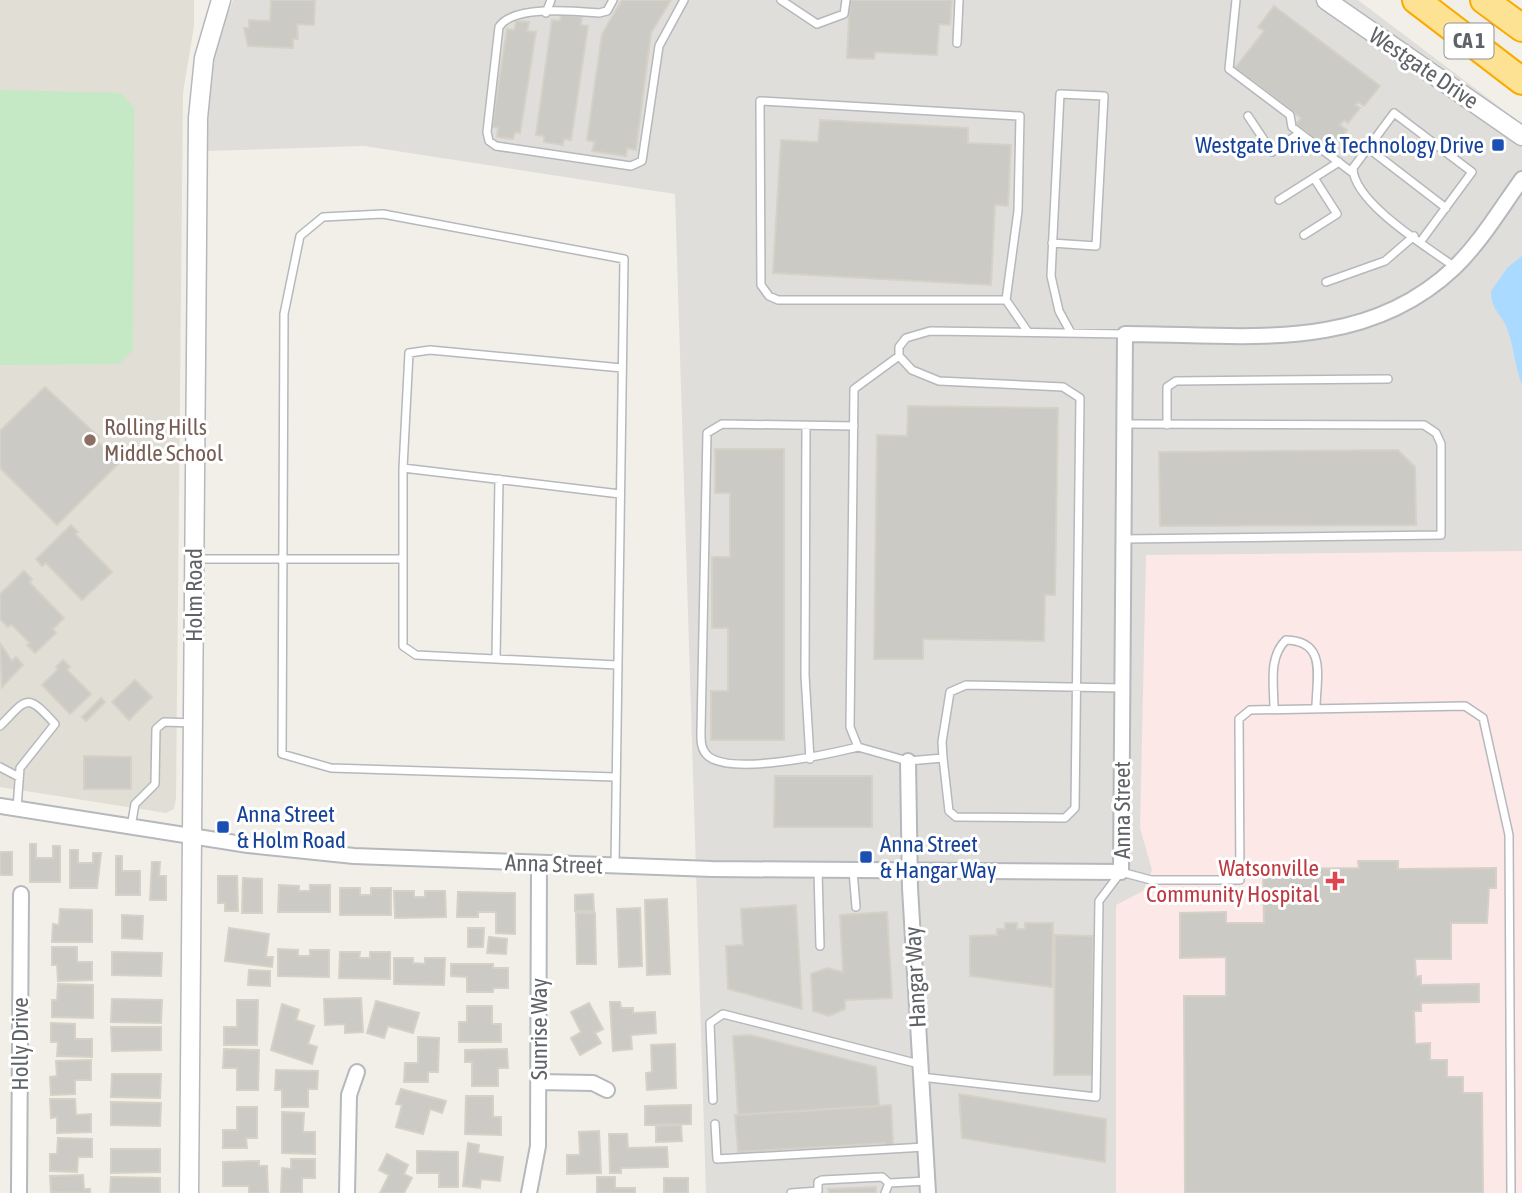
<svg xmlns="http://www.w3.org/2000/svg" width="1522" height="1193" viewBox="0 0 1522 1193" font-family="'Asap Condensed',sans-serif">
	<style>
		.industrial { fill: #e0deda }
		.education { fill: #e1ded6 }
		.medical { fill: #fce8e6 }
		.green { fill: #c5e8c5 }
		.water { fill: #aadaff }
		.building { fill: #cccac5; stroke: #d6d1c6; stroke-width: 2 }
		.lines { fill: none; stroke-linecap: round; stroke-linejoin: round }
		.service-casing { stroke: #b5b8bc; stroke-width: 10 }
		.minor-casing { stroke: #b5b8bc; stroke-width: 18 }
		.tertiary-casing { stroke: #b5b8bc; stroke-width: 21 }
		.motorway-casing { stroke: #f9ab00; stroke-width: 30 }
		.service { stroke: #fff; stroke-width: 7 }
		.minor { stroke: #fff; stroke-width: 14 }
		.tertiary { stroke: #fff; stroke-width: 18 }
		.motorway { stroke: #fde293; stroke-width: 26 }
		.transit-dot { fill: #1a4fb4; stroke: #fff; stroke-width: 2.5 }
		.education-dot { fill: #8d6e63; stroke: #fff; stroke-width: 2.5 }
		.health-dot { fill: #e0444e; stroke: #fff; stroke-width: 2.5 }
		.labels { text-anchor: middle; stroke-width: 6; stroke-linejoin: round; paint-order: stroke }
		.shield { fill: #fff; stroke: #8f9295; stroke-width: 2 }
		.shield-label { font-size: 21px; font-weight: bold; fill: #5f6368 }
		.street-label { font-size: 23px; fill: #5f6368; stroke: #fff }
		.transit-label { font-size: 23px; fill: #164399; stroke: #fff; text-anchor: start }
		.education-label { font-size: 23px; fill: #785e54; stroke: #fff; text-anchor: start }
		.health-label { font-size: 23px; fill: #be3a42; stroke: #fff; text-anchor: end }
	</style>
	<rect width="100%" height="100%" fill="#f1efe8"/>
	<!-- industrial -->
	<path class="industrial" d="M233,0H1358L1522,124V1193H706L675,194L364,146L207,151L211,57Z"/>
	<!-- education -->
	<path class="education" d="M0,0H194V26L183,93L176,799L174,809L166,813L0,787Z"/>
	<!-- medical -->
	<path class="medical" d="M1522,551V1193H1116V905L1143,891L1152,870L1140,828L1146,555Z"/>
	<!-- green -->
	<path class="green" d="M0,90L121,93L134,108L133,350L119,364L0,365Z"/>
	<!-- water -->
	<path class="water" d="M1522,256V385C1515,367 1514,348 1508,331C1503,314 1491,312 1491,291L1508,267Z"/>
	<!-- building -->
	<path class="building" d="M271,0H315L314,25L297,24L298,39H293V48L248,46L244,28H249V20L270,21Z
		M622,0H671L651,33L636,150L627,148L626,156L592,151L595,142L587,140L602,34Z
		M850,0H952L950,25L939,24L937,55L875,52L874,59L847,58Z
		M1274,6L1380,86L1364,106L1358,102L1355,105L1360,108L1348,123L1344,120L1340,125L1347,130L1331,151L1296,124L1301,118L1235,68L1264,31L1258,27Z
		M561,14L582,17L581,25L588,26L571,140L564,139L563,145L544,142V136L536,135L552,20L560,21Z
		M516,21L529,22L527,31L536,32L520,133L515,132L513,139L497,137L498,128L492,127L507,29L514,30Z
		M820,120L968,128V143L1011,145L1008,206L995,205L991,285L773,273L781,140L818,142Z
		M45,387L99,437L96,440L119,463L57,525L0,468V431Z
		M908,406L1058,408L1055,595H1045L1044,641L923,639V659H874L877,435L907,436Z
		M715,449H784V740H711V691H728V628H712V557H730V493H715Z
		M1398,450L1415,467L1416,525L1160,526L1159,452Z
		M71,525L78,532L75,534L112,572L82,600L46,563L42,566L36,559Z
		M24,571L32,579L29,582L64,618L53,629L56,633L35,653L27,645L30,643L11,624L8,627L0,619V594Z
		M0,643L12,661L16,657L23,665L2,687Z
		M63,660L70,667L67,670L91,694L70,714L42,685L58,669L56,667Z
		M135,680L152,697L129,720L112,702Z
		M101,698L105,702L86,721L82,717Z
		M84,756L131,757V789H84Z
		M775,776H872V827H774Z
		M30,844H36V858H53V846H60V882H30Z
		M70,850H78V863H93V853H101L97,888H70Z
		M0,852H12V875H0Z
		M116,856H122V871H140V895H116Z
		M1358,861H1398V869L1496,868V888H1489L1487,923H1451V959H1415L1416,977L1421,976V985L1479,984V1002L1421,1003V1011H1414L1415,1044L1430,1043V1060H1447V1077H1463V1093H1482L1483,1193H1185L1184,996H1226V957L1180,958V913L1226,912V923H1264L1263,873L1288,872V869L1359,868Z
		M152,862H160L159,876H166V900H150Z
		M218,876H237L238,911H225V903H218Z
		M243,878L262,879V913H242Z
		M279,885L299,886V891H310V885H330V912H278Z
		M340,888H360V895H371V888H391V915H340Z
		M394,891H414V897H425V891H445L446,917L395,918Z
		M458,892L515,893V934L496,933V912H478V917H457Z
		M593,894L594,911H575V895Z
		M667,899L670,974L647,975L645,900Z
		M796,905L802,1009L728,989L726,946L743,945L741,909Z
		M640,908L642,966L619,967L617,909Z
		M60,909L92,910V942H52L53,924L59,925Z
		M887,912L892,998L845,1000V1009L829,1016L813,1011L811,974L827,968L843,972L840,915Z
		M576,913H595L596,964H577Z
		M122,915L143,916L142,939L122,938Z
		M1005,923H1017V929H1025V923H1053L1052,987L970,976V936L997,935V929H1005Z
		M229,928L269,934L266,957H273L272,967L225,961Z
		M468,928H484L483,947H468Z
		M1055,935L1093,936L1092,1075H1054Z
		M489,937L507,939L506,954L487,953Z
		M52,947H77V962H92V980L58,981L57,965H52Z
		M278,949L298,950V956H310V950H329V977L278,976Z
		M112,952L162,953L161,976L112,975Z
		M340,952H360L359,958H370V952H390V979L339,978Z
		M394,958H413V963L425,964V958H445L444,985L394,984Z
		M451,964H493V968H508V988H493V992H467V977L451,976Z
		M249,970L270,971V986L248,985Z
		M58,984L93,985V1018L52,1017V1000H57Z
		M361,998L363,1032L345,1033V1024L325,1025L324,999Z
		M112,999L162,1000L161,1023L111,1022Z
		M237,1000H258L257,1045H224V1027H237Z
		M376,1001L419,1013L413,1033L388,1026L384,1038L367,1033Z
		M610,1002H620L621,1008H633V1013L655,1012L656,1033L631,1035L632,1049L613,1051Z
		M589,1003L603,1029L595,1033L601,1043L580,1055L571,1038L581,1032L571,1012Z
		M282,1004L299,1010L296,1020L314,1026L308,1044L317,1047L312,1064L271,1050Z
		M467,1006H492V1024H501V1042H459V1022H467Z
		M51,1023L75,1024V1039H92V1057L57,1056L58,1042H51Z
		M111,1027H161V1050L112,1051Z
		M750,1035L876,1067L879,1106L738,1115L733,1036Z
		M418,1037L439,1038L438,1072H428V1082H404L405,1063H418Z
		M675,1044L676,1088L647,1090L646,1073L652,1072L651,1045Z
		M224,1049L259,1050L258,1090H237V1068H223Z
		M507,1049L508,1068H498V1086H472V1062H465V1050Z
		M91,1060V1080H75V1094L51,1095L50,1077L57,1076L56,1061Z
		M276,1070L318,1071L317,1089H308V1107H282V1090H275Z
		M112,1074H161L160,1098L111,1097Z
		M401,1089L446,1101L442,1113L430,1109L423,1134L396,1127L402,1105L396,1104Z
		M959,1094L1106,1119L1105,1162L962,1138Z
		M466,1096H493V1117H501V1135L465,1134Z
		M50,1099H75L76,1115L91,1114V1132L57,1133V1117L51,1118Z
		M111,1102L161,1103L160,1126L111,1125Z
		M691,1105V1124L645,1125V1106Z
		M891,1105L893,1145L885,1146V1143L738,1152L735,1115Z
		M237,1107H257V1138H246L247,1148H223V1130H237Z
		M282,1112L304,1113L303,1132H315V1154L282,1153Z
		M681,1125L682,1141L656,1142V1126Z
		M599,1131L601,1173L567,1174V1155H580L579,1132Z
		M609,1134H627L628,1148L667,1147L668,1167L621,1168V1173H610Z
		M58,1138L92,1139V1157H78L77,1172L50,1171V1154H57Z
		M468,1143L479,1145L478,1153L503,1157L500,1181L481,1179L480,1188L463,1186Z
		M111,1149H160V1172L111,1173Z
		M417,1151L458,1152V1187H439V1173H417Z
		M387,1154L408,1165L404,1174L412,1178L404,1193H380L389,1175L379,1170Z
		M291,1159H315V1178H302V1193H281L282,1168L291,1169Z
		M259,1161V1166H267L268,1193H249V1186H223V1162Z
		M83,1175L84,1189H90V1193L51,1192L50,1176Z
		M111,1177L160,1178V1193H110Z
		M597,1177H615V1188H635V1193H597Z
		M664,1178H688V1193H664Z
		M876,1187V1193H829L828,1189Z"/>
	<g class="lines">
		<defs>
			<path id="service" d="M613,0L607,11L599,13C575,11 513,5 499,27L487,132L489,141L496,146L631,166L642,161L659,46L684,0
				M781,0L817,24L844,14L846,0
				M1236,0L1229,69L1290,115L1292,127L1353,173
				M546,13L551,0
				M957,43L959,0
				M1248,116L1272,152L1300,133
				M1368,148L1446,208
				M1279,200L1339,162
				M1304,235L1337,214L1314,178
				M1421,241L1472,172L1394,113L1353,168C1353,202 1427,247 1455,267
				M1052,243L1096,246L1104,96L1060,94L1051,276L1059,311L1071,333
				M1326,282L1385,261L1414,236
				M1006,300H778L769,296L761,285L760,101L1020,116L1018,211L1006,300L1028,332
				M899,356L854,389L850,727L858,747L908,761L943,758L942,742L950,692L966,685L1122,688
				M1167,425V387L1176,381L1388,379
				M854,426L722,424L707,433L701,730C701,739 700,749 708,756C732,776 829,754 858,747
				M806,427L805,675L810,759
				M403,468L620,494
				M1123,539L1441,535V444L1436,433L1424,425L1125,424
				M195,559H403
				M496,659L499,479
				M617,665L416,655L403,646V468L409,353L430,350L622,368
				M1274,709C1274,685 1268,657 1286,640C1328,641 1316,678 1316,709
				M0,726C28,698 26,692 55,724L20,768L17,808
				M943,758L949,811L956,817L1065,818L1075,808L1080,398L1063,387L939,381L912,370L899,356V347L906,338L930,331L1125,334
				M0,767L19,777
				M131,827L135,804L155,784L156,729L164,722L193,723
				M615,865L624,259L383,214L323,217L300,236L284,314L282,754L331,768L615,777
				M818,871L820,946
				M853,871L856,907
				M921,1077L1096,1097L1099,901L1121,872L1151,880H1240L1239,719L1250,710L1465,706L1483,718L1509,835L1511,1193
				M713,1100L710,1023L723,1014L919,1064
				M715,1124L717,1159L925,1147
				M791,1193L818,1191V1182L822,1180L882,1177L889,1183
				M885,1193L889,1183L927,1181"/>
			<path id="minor" d="M908,761L910,888L928,1193
				M0,806L248,845L354,856L712,869L1121,872L1125,334C1241,334 1362,355 1454,268C1481,242 1501,208 1522,179
				M539,1082L593,1083L607,1090
				M19,1193L21,894
				M347,1193L349,1095L357,1072
				M529,1193L538,1146L539,863"/>
			<path id="tertiary" d="M1326,0L1522,136
				M189,1193L198,118L204,58L221,0"/>
			<path id="motorway" d="M1416,0L1522,81
				M1484,0L1522,28"/>
		</defs>
		<!-- service casing -->
		<use href="#service" class="service-casing"/>
		<!-- minor casing -->
		<use href="#minor" class="minor-casing"/>
		<!-- tertiary casing -->
		<use href="#tertiary" class="tertiary-casing"/>
		<!-- motorway casing -->
		<use href="#motorway" class="motorway-casing"/>
		<!-- service -->
		<use href="#service" class="service"/>
		<!-- minor -->
		<use href="#minor" class="minor"/>
		<!-- tertiary -->
		<use href="#tertiary" class="tertiary"/>
		<!-- motorway -->
		<use href="#motorway" class="motorway"/>
	</g>
	<!-- markers -->
	<g class="transit-dot">
		<rect x="1491" y="138" width="14" height="14" rx="3.5"/>
		<rect x="216" y="820" width="14" height="14" rx="3.5"/>
		<rect x="859" y="850" width="14" height="14" rx="3.5"/>
	</g>
	<circle class="education-dot" cx="90" cy="440" r="7"/>
	<path class="health-dot" d="M1331.5 870.5h7v7h7v7h-7v7h-7v-7h-7v-7h7z"/>
	<g class="labels">
		<!-- shield labels -->
		<rect class="shield" x="1444.5" y="23.5" width="49" height="35" rx="5"/>
		<g class="shield-label">
			<text x="1469" y="48">CA 1</text>
		</g>
		<!-- street labels -->
		<g class="street-label">
			<text transform="translate(1424 68) rotate(34)" y="8">Westgate Drive</text>
			<text transform="translate(194 595) rotate(-90)" y="8">Holm Road</text>
			<text transform="translate(1122 810) rotate(-90)" y="8">Anna Street</text>
			<text transform="translate(554 864) rotate(2)" y="8">Anna Street</text>
			<text transform="translate(915 977) rotate(-93)" y="8">Hangar Way</text>
			<text transform="translate(539 1029) rotate(-90)" y="8">Sunrise Way</text>
			<text transform="translate(20 1044) rotate(-90)" y="8">Holly Drive</text>
		</g>
		<!-- transit labels -->
		<g class="transit-label">
			<text x="1484" y="153" text-anchor="end">Westgate Drive &amp; Technology Drive</text>
			<text x="237" y="822">Anna Street<tspan x="237" dy="26">&amp; Holm Road</tspan></text>
			<text x="880" y="852">Anna Street<tspan x="880" dy="26">&amp; Hangar Way</tspan></text>
		</g>
		<!-- education labels -->
		<g class="education-label">
			<text x="104" y="435">Rolling Hills<tspan x="104" dy="26">Middle School</tspan></text>
		</g>
		<!-- health labels -->
		<g class="health-label">
			<text x="1319" y="876">Watsonville<tspan x="1319" dy="26">Community Hospital</tspan></text>
		</g>
	</g>
</svg>
